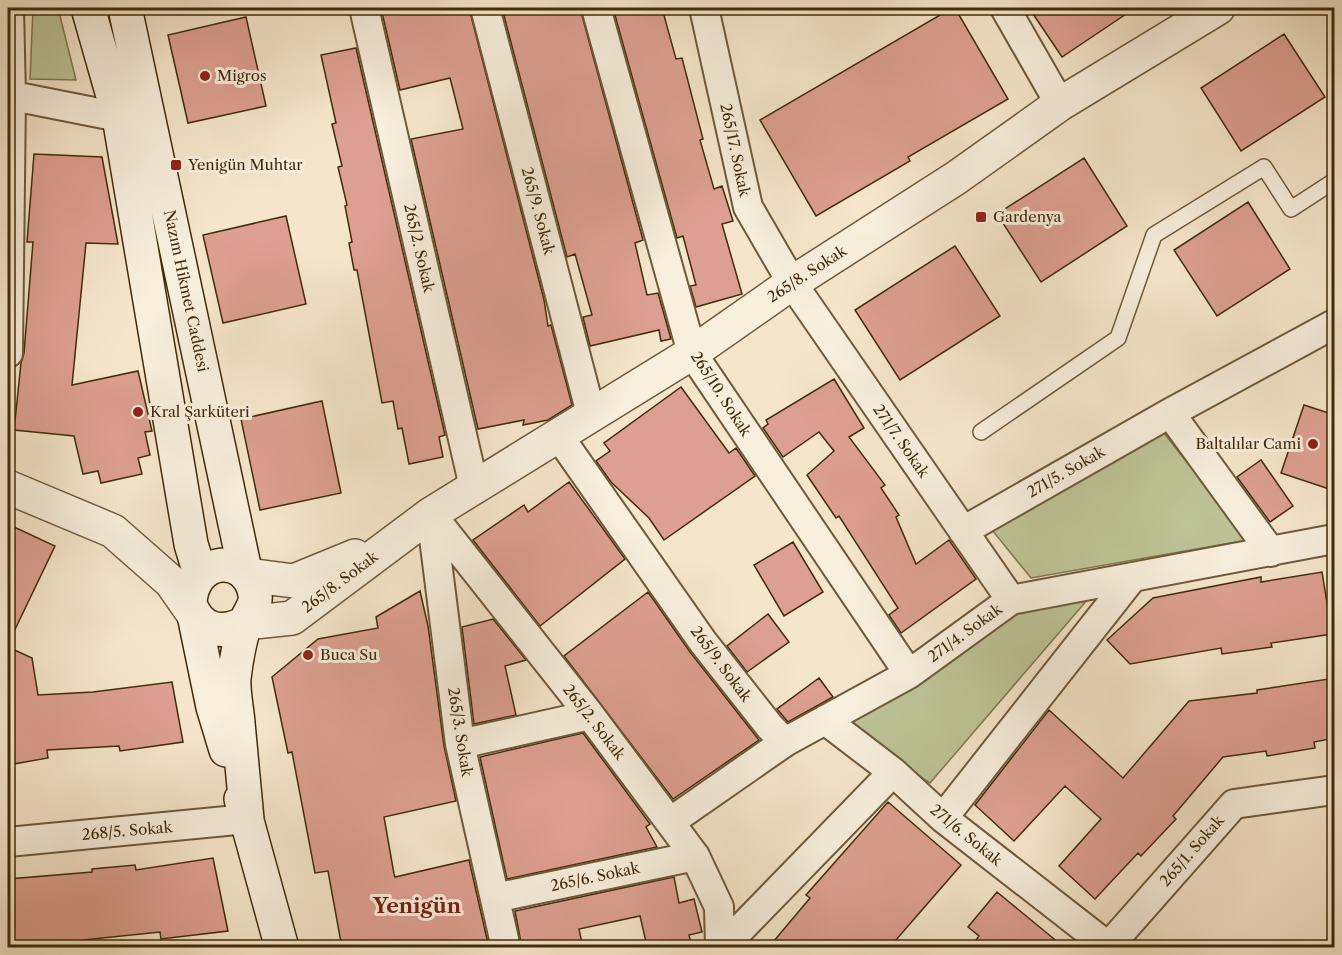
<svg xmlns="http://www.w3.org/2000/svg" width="1342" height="955" viewBox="0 0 1342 955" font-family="'Libre Caslon Text',serif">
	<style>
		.green { fill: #bdc497; stroke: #7f7850; stroke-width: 1.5 }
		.building { fill: #dd9f91; stroke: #412c0a; stroke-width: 1.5 }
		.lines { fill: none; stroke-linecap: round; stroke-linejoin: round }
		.service-casing { stroke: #6e5a3a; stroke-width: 18 }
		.minor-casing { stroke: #6e5a3a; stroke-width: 32 }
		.tertiary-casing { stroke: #6e5a3a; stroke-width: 36 }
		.secondary-casing { stroke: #412c0a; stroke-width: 36 }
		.service { stroke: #f8efdd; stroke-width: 15 }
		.minor { stroke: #f8efdd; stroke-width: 28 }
		.tertiary { stroke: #f8efdd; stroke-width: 33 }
		.secondary { stroke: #f8efdd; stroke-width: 33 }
		.poi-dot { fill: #8f2418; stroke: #f8efdd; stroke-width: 2 }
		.labels { text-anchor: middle; stroke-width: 6; stroke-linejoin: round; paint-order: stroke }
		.poi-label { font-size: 15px; fill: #412c0a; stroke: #f8efdd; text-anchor: start }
		.street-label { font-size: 15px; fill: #412c0a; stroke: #f8efdd }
		.district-label { font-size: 21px; font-weight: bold; fill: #7a1f14; stroke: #f8efdd }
	</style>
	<rect width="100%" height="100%" fill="#f5e6cb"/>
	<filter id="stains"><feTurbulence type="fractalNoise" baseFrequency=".00333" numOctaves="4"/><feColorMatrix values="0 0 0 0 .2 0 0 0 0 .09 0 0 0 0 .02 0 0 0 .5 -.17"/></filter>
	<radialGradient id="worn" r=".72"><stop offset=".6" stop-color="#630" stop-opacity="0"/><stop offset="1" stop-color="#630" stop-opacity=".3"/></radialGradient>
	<!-- green -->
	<path class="green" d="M33,8H58L76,80L30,79Z
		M1160,428L1248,540L1031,578L992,530Z
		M1088,599L930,783L844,723L1013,610Z"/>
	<!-- building -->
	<path class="building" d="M381,8H469L544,300L548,326L551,325L572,405L548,420L523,425L524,420L478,429L411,139L463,129L450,78L400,90Z
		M502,8H580L643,240L635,243L647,295L658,293L671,339L661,341L659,330L590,346L583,317L592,315L575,254L567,257Z
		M613,8H662L676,59L682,58L703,139L700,140L714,189L722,186L733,221L722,224L742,294L696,307L690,286L696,285L683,236L677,238L675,231Z
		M952,8H955L1008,99L908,157L910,161L816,216L760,120Z
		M1029,8H1135L1062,57Z
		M246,17L266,106L188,123L168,35Z
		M1284,34L1325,97L1241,151L1201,88Z
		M356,48L445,435L439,437L443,457L409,464L402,428L398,429L393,401L382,403L357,270H354L349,243L352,242L345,206L347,205L338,167L342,166L332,124L336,123L321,55Z
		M34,154L102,157L118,244L86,243L72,385L138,371L152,431L145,432L150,455L138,458L142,474L101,483L98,471L83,474L74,436L14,430L21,363L24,353L33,242H27Z
		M1084,158L1127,226L1041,282L997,214Z
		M1248,202L1290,269L1217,316L1174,250Z
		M286,216L306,304L223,323L203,235Z
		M955,246L1000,316L900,380L855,310Z
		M834,379L864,428L849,437L885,485L881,488L899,515L896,517L916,564L949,540L976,579L901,633L889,615L898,608L839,516L836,518L807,475L834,451L819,432L783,457L763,428L768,424L766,420Z
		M681,387L729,453L736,448L755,476L664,540L649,518L611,482L596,461L610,451L604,443Z
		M322,401L341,493L260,510L241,419Z
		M1304,405L1335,415V491L1281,473Z
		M1261,460L1293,506L1270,522L1237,477Z
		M569,482L625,559L540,626L473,540L524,505L528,512Z
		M14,527L55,546L8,644V540Z
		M793,542L823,592L784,616L754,565Z
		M1322,572L1332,634L1271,643L1272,647L1222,654L1221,648L1130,664L1107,640L1153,598L1261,577V582Z
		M420,591L428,626L444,746L456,801L384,817L394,874L395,877L469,860L489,948H342L328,871L315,873L292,752L288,753L272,677L318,639L378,628L376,617Z
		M648,592L690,652L759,740L673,799L564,656Z
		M768,614L789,642L747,672L727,646Z
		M493,619L526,660L505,666L516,715L474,724L462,627Z
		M8,647L32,658L38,695L93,692L172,682L183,742L120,751L119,746L47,750L48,758L8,765Z
		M819,678L833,697L788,722L777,709Z
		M1335,678V738L1314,742L1315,748L1267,756L1266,751L1223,757L1173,816L1176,819L1141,856L1138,853L1095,899L1059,866L1101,819L1065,786L1014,841L975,805L1049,710L1123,778L1189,701L1257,693V690Z
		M583,733L650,824L646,827L657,847L507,879L480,757Z
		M888,802L961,865L889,948H768L810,898L806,895Z
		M213,858L228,931L161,939L160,932L83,940V943L8,948V879L92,872V869L135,865L136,870Z
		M674,877L679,903L694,899L702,932L689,935L692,948H650L649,942H646L640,916L579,929L583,948H522L515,911Z
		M997,892L1065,948H970L979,936L968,927Z"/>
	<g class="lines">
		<defs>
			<path id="service" d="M981,432L1118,338L1154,235L1264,167L1291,209L1334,181"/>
			<path id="minor" d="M364,8L474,487
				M485,8L591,414
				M596,8L692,353L909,674
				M704,8L748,207L792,283L1011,600
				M1005,8L1060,104
				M8,95L119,117
				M8,353L11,96L9,8
				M1170,413L1271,552
				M558,435L703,642L770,727L785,742
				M431,514L590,715L695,856L719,907L720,948
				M431,514L460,744L506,948
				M963,531L1170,413L1334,324
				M825,720L893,772L943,818L1110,948
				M460,744L590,715
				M943,818L1131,579
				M670,822L785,742L909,674L1011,600L1334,539
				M8,842L247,819
				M495,898L695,856
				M722,948L893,772
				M1107,948L1234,804L1334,790"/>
			<path id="tertiary" d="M8,487L113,531L171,582L194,615
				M246,575L294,581L355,556
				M245,623L292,618L431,514L692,353L792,283L956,178L1060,104L1218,8"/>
			<path id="secondary" d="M88,8L119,117L191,544L200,574
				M125,8L246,575
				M194,615L213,707L226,750
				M245,623C221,635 200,631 190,604C191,557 247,551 255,594C257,606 248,613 245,624C240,640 236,661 234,678C233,692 237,709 238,723C241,755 244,787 247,819
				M241,799L282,948"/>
		</defs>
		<!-- service casing -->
		<use href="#service" class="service-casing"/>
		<!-- minor casing -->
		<use href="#minor" class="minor-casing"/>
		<!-- tertiary casing -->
		<use href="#tertiary" class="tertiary-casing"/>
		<!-- secondary casing -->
		<use href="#secondary" class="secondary-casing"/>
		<!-- service -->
		<use href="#service" class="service"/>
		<!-- minor -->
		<use href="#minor" class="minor"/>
		<!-- tertiary -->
		<use href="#tertiary" class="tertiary"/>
		<!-- secondary -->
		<use href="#secondary" class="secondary"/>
	</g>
	<!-- markers -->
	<g class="poi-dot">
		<circle cx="205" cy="76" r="6"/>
		<rect x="170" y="159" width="12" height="12" rx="3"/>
		<rect x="975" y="211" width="12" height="12" rx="3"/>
		<circle cx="138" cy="412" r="6"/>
		<circle cx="1313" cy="444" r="6"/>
		<circle cx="308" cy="655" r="6"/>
	</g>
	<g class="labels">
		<!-- poi labels -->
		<g class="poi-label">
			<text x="217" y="81">Migros</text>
			<text x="188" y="170">Yenigün Muhtar</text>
			<text x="993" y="222">Gardenya</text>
			<text x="150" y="417">Kral Şarküteri</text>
			<text x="1301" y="449" text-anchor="end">Baltalılar Cami</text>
			<text x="320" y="660">Buca Su</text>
		</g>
		<!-- street labels -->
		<g class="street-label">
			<text transform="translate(735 150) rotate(78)" y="5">265/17. Sokak</text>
			<text transform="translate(538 211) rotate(75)" y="5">265/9. Sokak</text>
			<text transform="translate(419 248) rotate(77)" y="5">265/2. Sokak</text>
			<text transform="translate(807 274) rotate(-33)" y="5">265/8. Sokak</text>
			<text transform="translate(186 291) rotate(78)" y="5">Nazım Hikmet Caddesi</text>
			<text transform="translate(721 394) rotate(57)" y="5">265/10. Sokak</text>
			<text transform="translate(901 441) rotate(55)" y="5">271/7. Sokak</text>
			<text transform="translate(1066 472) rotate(-30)" y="5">271/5. Sokak</text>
			<text transform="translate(340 582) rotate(-37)" y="5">265/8. Sokak</text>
			<text transform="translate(965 633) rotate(-36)" y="5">271/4. Sokak</text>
			<text transform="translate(721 664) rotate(53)" y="5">265/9. Sokak</text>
			<text transform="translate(594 722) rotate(52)" y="5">265/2. Sokak</text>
			<text transform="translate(460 732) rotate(81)" y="5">265/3. Sokak</text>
			<text transform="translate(127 831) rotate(-5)" y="5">268/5. Sokak</text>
			<text transform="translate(966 835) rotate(39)" y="5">271/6. Sokak</text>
			<text transform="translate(1192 851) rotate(-49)" y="5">265/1. Sokak</text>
			<text transform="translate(595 877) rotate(-12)" y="5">265/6. Sokak</text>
		</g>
		<!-- district labels -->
		<g class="district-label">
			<text x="417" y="913">Yenigün</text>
		</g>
	</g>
	<!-- margin -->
	<rect width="1342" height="955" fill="none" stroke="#f5e6cb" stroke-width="30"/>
	<rect x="9" y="9" width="1324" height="937" fill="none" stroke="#412c0a" stroke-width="3"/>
	<rect x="15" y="15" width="1312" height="925" fill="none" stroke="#412c0a" stroke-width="1.5"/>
	<rect width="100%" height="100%" filter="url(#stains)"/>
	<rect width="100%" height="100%" fill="url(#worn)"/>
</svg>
